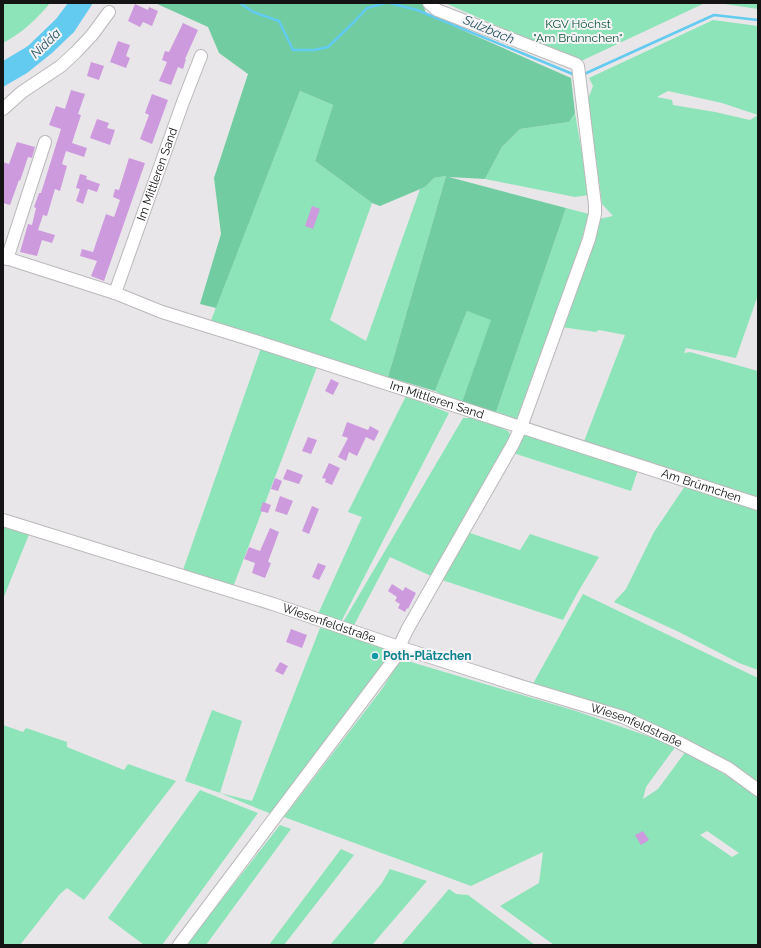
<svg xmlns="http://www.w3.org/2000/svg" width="761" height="948" viewBox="0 0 761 948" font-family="Raleway,sans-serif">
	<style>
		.green { fill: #8de4b9; fill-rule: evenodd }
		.forest { fill: #71cda1 }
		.water { fill: #62cbef }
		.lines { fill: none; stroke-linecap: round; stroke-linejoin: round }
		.stream { stroke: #62cbef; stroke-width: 2.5 }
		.building { fill: #ce9ade }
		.minor-casing { stroke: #bab8ba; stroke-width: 14 }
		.minor { stroke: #fff; stroke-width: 12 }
		.culture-dot { fill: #0f9aa8; stroke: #f6f4f6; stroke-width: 1.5 }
		.labels { text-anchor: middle; stroke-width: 4; stroke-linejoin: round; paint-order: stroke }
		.park-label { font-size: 12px; fill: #0c563a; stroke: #f6f4f6 }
		.street-label { font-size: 12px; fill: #151415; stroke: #f6f4f6 }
		.culture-label { font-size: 12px; font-weight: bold; fill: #0d838f; stroke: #f6f4f6; text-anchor: start }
		.water-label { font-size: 13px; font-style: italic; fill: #295666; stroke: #f6f4f6 }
	</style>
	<rect width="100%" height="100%" fill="#e9e6e9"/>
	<!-- green -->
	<path class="green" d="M3,3H50C37,19 22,33 3,43Z
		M445,3H705L579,62Z
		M718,3H758V9Z
		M713,20L758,26V115L722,103L668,91L657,97L672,100L673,105L715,112L750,120L758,115V295L736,358L686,348L684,353L690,352L758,371V498L583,444L625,335L599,330L596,332L561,327L599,219L613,216L602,204L588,99L593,86L589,78Z
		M300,91L333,105L315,161L372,203L330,320L366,341L420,189L425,187L434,178L446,176L388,377L317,358L210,323Z
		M575,113L589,195L575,197L485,179L502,147L520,129L569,122Z
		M566,208L589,214L565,296L518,421L496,412Z
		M467,311L492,319L461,405L435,391Z
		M261,348L300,363L317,367L233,587L183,570Z
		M406,396L449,413L341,622L342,624L463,418H482L508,431L511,436L467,519L431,576L390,557L353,627L342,624L318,614L362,517L348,512Z
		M523,431L639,467L631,491L513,453Z
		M685,486L746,506L747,505L758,509V670L739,663L679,632L614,602L626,589L654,532Z
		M3,523L30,532L3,599Z
		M467,532L520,550L530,534L599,557L578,592L563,620L442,580Z
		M583,594L758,678V790L680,743L530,689Z
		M320,628L356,634L396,653L277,812L269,813L220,793L185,781L212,710L242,721L220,793L252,801Z
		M401,659L576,711L676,746L646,787L643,799L658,789L686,751L758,795V945H554L500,906L539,883L543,852L471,886L284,817L382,689ZM707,831L739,853L732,857L700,835Z
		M3,725L23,732L26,728L67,742V747L124,770L128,764L176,781L84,900L67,888L60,894L20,945H3Z
		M200,790L258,813L162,945H144L108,918Z
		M280,825L291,829L206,945H186Z
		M341,849L354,855L284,945H269Z
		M390,869L427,881L372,945H330L382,883Z
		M449,889L456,894L468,895L535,945H401Z"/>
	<!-- forest -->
	<path class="forest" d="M155,3H423L426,14L571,78L575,113L569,122L520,129L502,147L485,179L449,177L566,208L496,412L461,405L491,320L467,311L435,391L388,377L446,176L434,178L425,187L380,206L372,203L315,161L333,105L300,91L216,308L200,304L221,234L214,178L248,74L219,53L208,27Z"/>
	<!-- water -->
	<path class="water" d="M68,3H93L74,32L52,53L27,73L3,87V61L28,46L56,19Z"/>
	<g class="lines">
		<!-- stream -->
		<path class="stream" d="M240,3L253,12L279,21L293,50H314L328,47L353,23L367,8L386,3
			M389,3L417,10L575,75
			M582,75L714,15L758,20"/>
	</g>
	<!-- building -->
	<path class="building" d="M135,4L148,10L149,7L158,11L152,26L143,22L140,27L128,21Z
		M183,23L198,30L185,59H186L183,69L178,67L171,85L159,81L167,62L162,60L165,51L169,52Z
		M118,41L130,45L126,56L130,58L126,68L110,62Z
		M91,62L104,66L99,80L87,76Z
		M71,90L85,94L78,114L81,115L72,143L87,148L84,157L66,151L62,164L67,166L60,191L55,189L47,216L43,215L38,230L55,235L52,243L42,240L37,256L20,252L28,224L32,225L36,208L34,207L39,193H41L61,129L49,125L56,106L65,109Z
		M152,94L168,100L152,144L140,139L149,115L145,113Z
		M97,119L109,123L107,128L115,130L110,145L90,138Z
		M17,142L35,147L32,158L28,157L20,181L19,180L10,205L3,203V162L9,164Z
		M129,158L145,163L104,281L91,276L97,261L80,256L82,249L93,252L106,214L114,217L120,200L113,197L115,189L119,190Z
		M80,174L87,176L86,179L100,184L97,192L88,189L83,204L76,201L80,189L76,188Z
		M312,206L320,209L313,229L305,226Z
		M331,379L339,383L333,395L325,391Z
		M347,422L368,430L370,426L379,431L374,441L366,437L357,456L349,452L346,461L338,457L348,438L342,436Z
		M308,437L317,440L311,454L302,451Z
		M329,463L340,468L332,485L325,482L326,479L322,478Z
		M287,469L303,475L299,484L283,479Z
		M275,478L282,481L278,491L271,489Z
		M280,496L293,501L287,515L275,511Z
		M263,502L271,505L268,513L260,511Z
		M312,506L319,509L309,534L302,531Z
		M270,528L279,532L268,562L271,563L265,578L252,573L255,563L244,559L249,547L260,551Z
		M318,563L326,566L319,580L312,577Z
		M392,584L403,591L405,587L416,593L408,609L407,608L405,612L398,608L400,604L395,601L397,597L388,591Z
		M291,629L307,635L302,648L286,642Z
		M280,662L288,666L283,675L275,671Z
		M643,831L649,840L641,845L635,835Z"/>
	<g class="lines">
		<defs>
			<g id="minor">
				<path d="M3,109L22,92L61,66L76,52L92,35L109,12"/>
				<path id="s1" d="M3,257L115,293L162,312L252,340L758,504"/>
				<path d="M7,259L45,142"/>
				<path id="s2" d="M115,293L183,102L201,56"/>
				<path id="s3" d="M3,520L273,604L399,647L530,689L623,717L680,743L728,768L758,790"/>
				<path d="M179,945L398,654L399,647L407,630L513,444L521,427L589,239L595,214V205L578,66L576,64L437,10L429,3"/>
			</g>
		</defs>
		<!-- minor casing -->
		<use href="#minor" class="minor-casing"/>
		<!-- minor -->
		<use href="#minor" class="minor"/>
	</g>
	<!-- markers -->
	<circle class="culture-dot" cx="375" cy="656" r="4"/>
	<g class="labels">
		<!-- park labels -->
		<g class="park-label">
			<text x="578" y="28">KGV Höchst<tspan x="578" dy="14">"Am Brünnchen"</tspan></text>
		</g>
		<!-- street labels -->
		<g class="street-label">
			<text dy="4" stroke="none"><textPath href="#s2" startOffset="126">Im Mittleren Sand</textPath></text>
			<text dy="4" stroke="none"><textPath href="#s1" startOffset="457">Im Mittleren Sand</textPath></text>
			<text dy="4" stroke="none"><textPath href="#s1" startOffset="735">Am Brünnchen</textPath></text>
			<text dy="4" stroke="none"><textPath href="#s3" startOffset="342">Wiesenfeldstraße</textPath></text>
			<text dy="4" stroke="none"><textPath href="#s3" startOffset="666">Wiesenfeldstraße</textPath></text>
		</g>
		<!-- culture labels -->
		<g class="culture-label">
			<text x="383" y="660">Poth-Plätzchen</text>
		</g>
		<!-- water labels -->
		<g class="water-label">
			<text transform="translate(489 29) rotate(23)" y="5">Sulzbach</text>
			<text transform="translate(45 43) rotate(-44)" y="5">Nidda</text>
		</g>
	</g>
	<!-- border -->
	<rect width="761" height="948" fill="none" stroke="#151415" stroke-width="8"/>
</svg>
